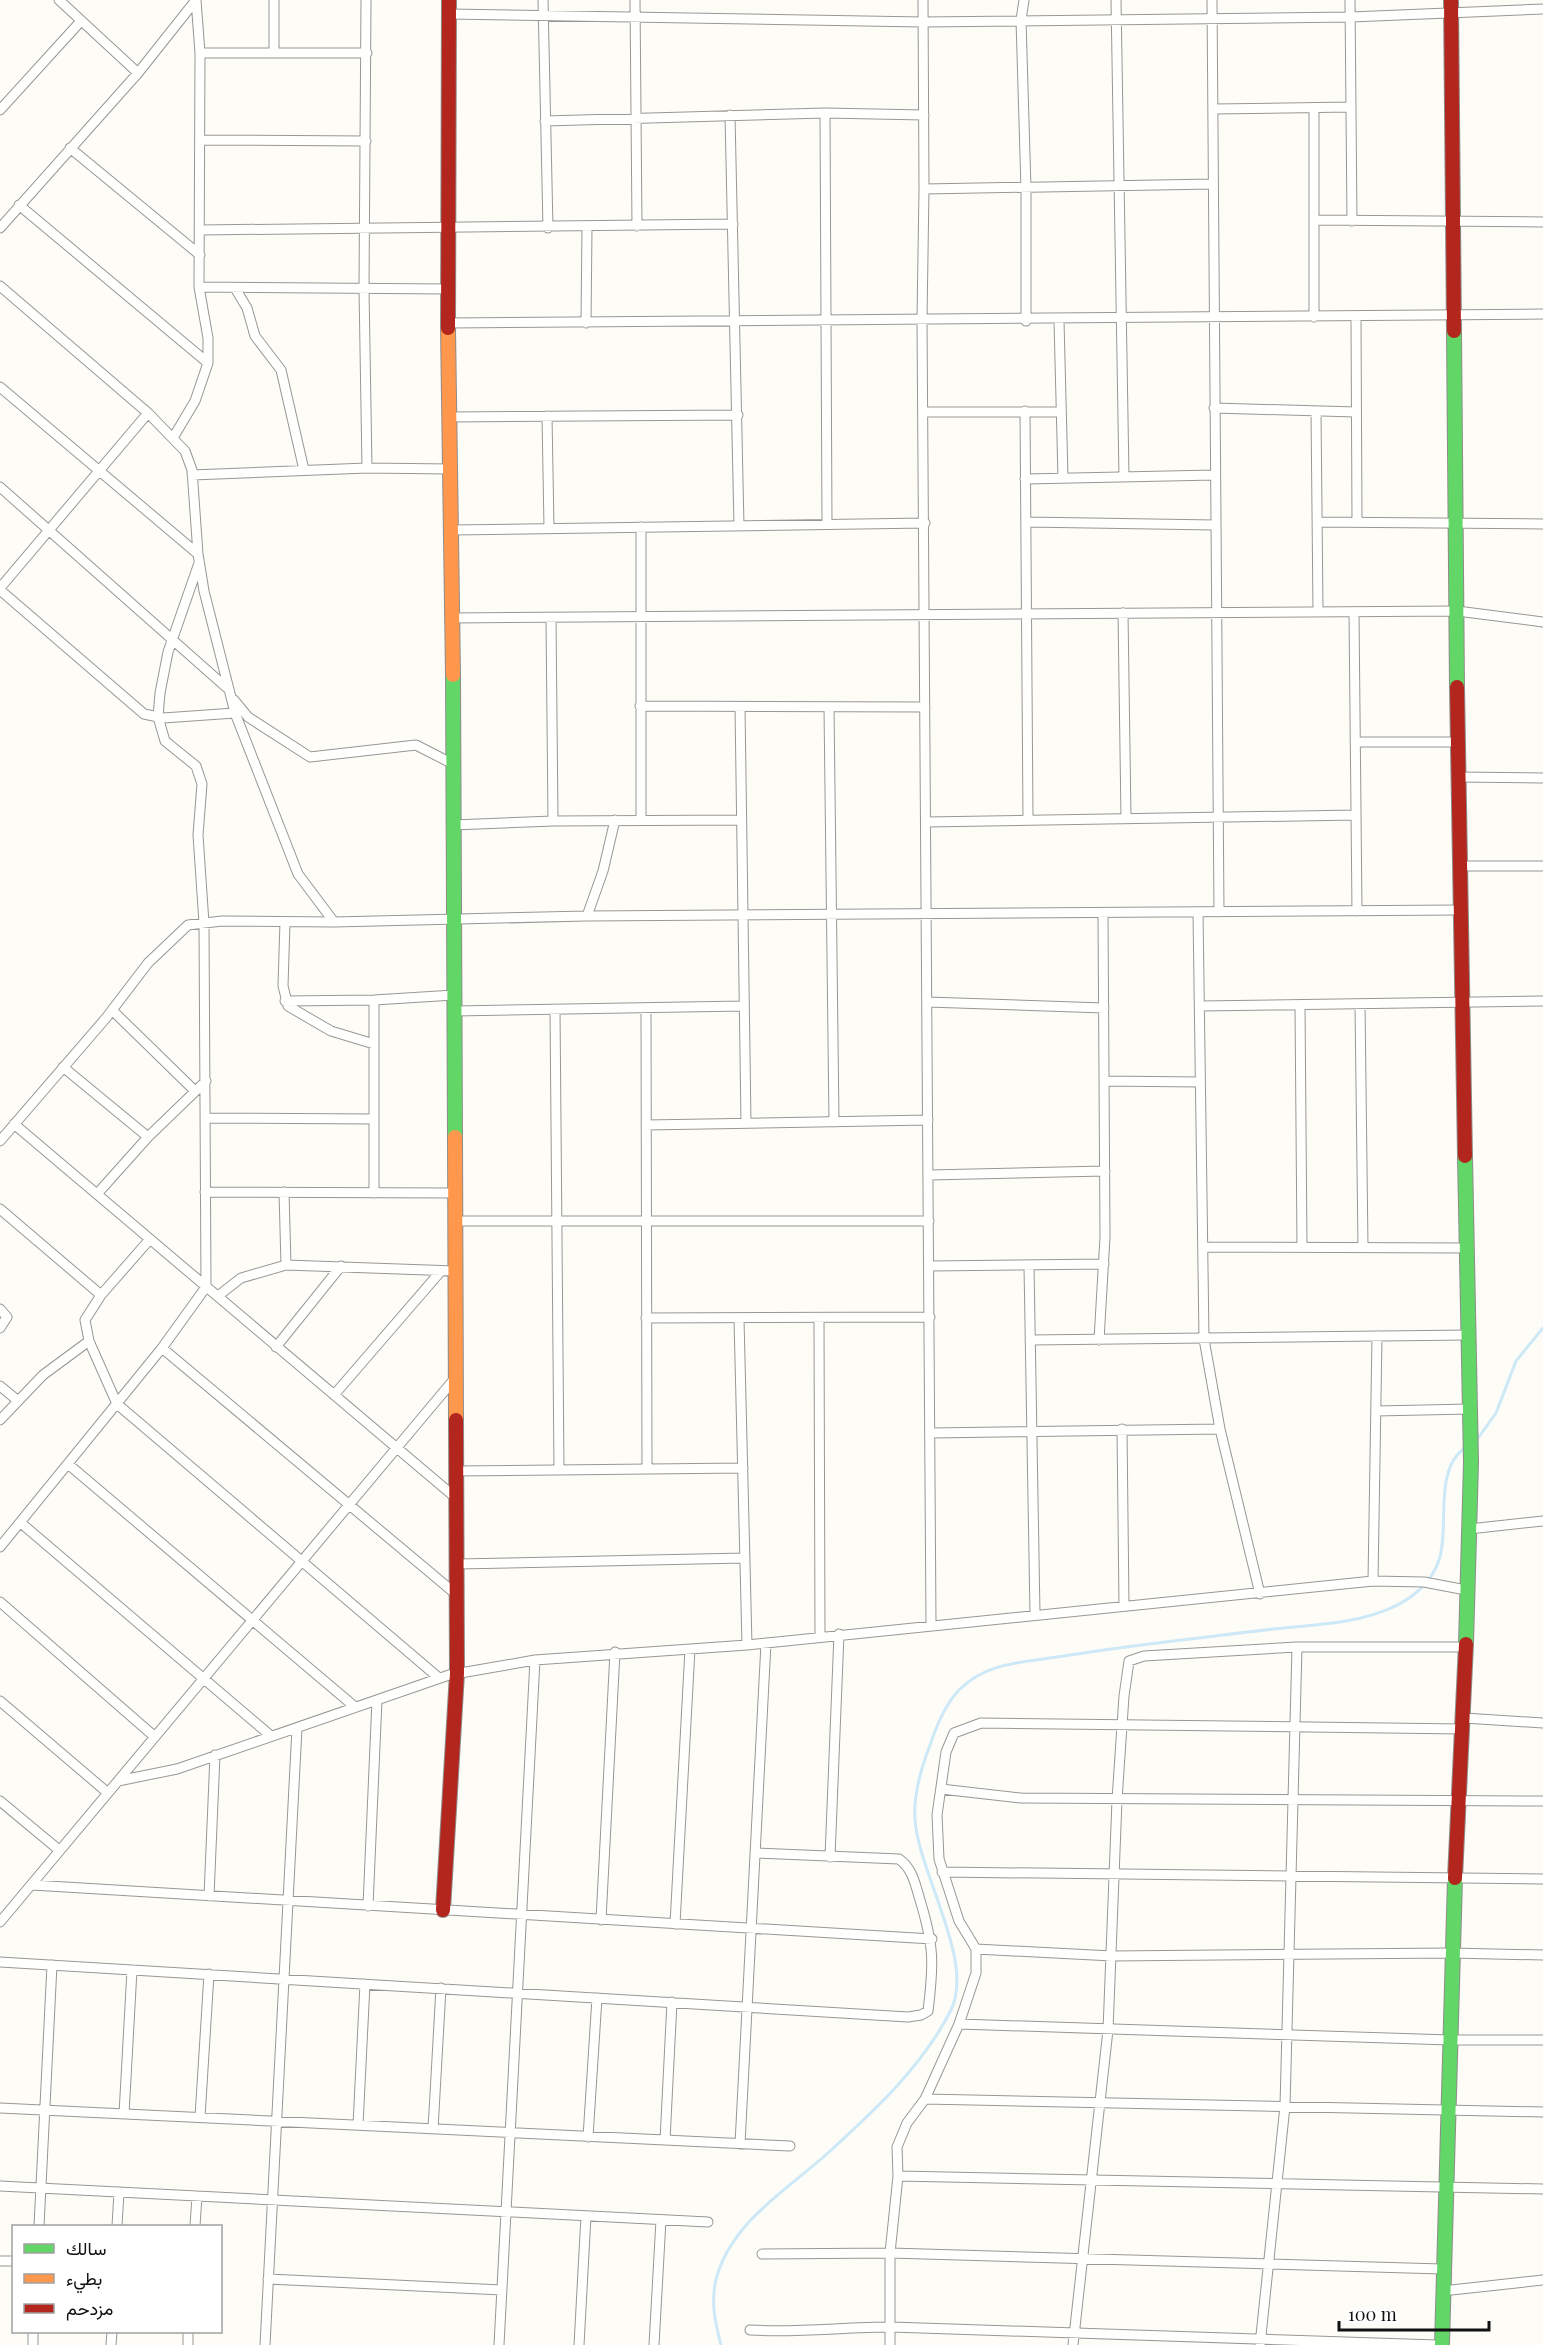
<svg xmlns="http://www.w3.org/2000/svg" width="1543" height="2345" viewBox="0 0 1543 2345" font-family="'Playfair Display',Vazirmatn,serif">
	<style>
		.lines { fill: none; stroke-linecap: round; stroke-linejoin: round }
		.stream { stroke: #cde8f7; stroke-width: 3 }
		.street-casing { stroke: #979795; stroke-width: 11 }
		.fast-casing { stroke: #8e8d8b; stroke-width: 16 }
		.slow-casing { stroke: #8e8d8b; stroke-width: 16 }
		.jam-casing { stroke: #8e8d8b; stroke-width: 16 }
		.street { stroke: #fffffe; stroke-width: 9 }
		.fast { stroke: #63d668; stroke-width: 14 }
		.slow { stroke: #ff974d; stroke-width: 14 }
		.jam { stroke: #b3261e; stroke-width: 14 }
	</style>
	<rect width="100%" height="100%" fill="#fdfcf7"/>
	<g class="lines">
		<!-- stream -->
		<path class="stream" d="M1476,1441L1496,1413L1516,1361L1543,1328
			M721,2345C715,2322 710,2300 717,2276C733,2221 788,2189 828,2153C875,2110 922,2067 951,2010C975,1961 919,1874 915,1820C913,1797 922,1766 930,1745C936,1727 946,1703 960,1689C988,1662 1021,1663 1057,1657C1129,1645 1201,1638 1273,1629C1311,1625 1356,1624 1391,1608C1412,1599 1432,1582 1439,1560C1450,1528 1433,1469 1465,1448"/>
		<defs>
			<path id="street" d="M59,0L138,73
				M274,0V51
				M366,0L364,289L367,468L451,469
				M543,0L548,228
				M635,0L637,226
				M923,0L924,189L922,320L931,1624
				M1024,0L1021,20L1026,189V321
				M1116,0L1124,477
				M1212,0L1219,912
				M1350,0L1352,221
				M449,14L923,22L1351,17L1543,9
				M200,53H367
				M1213,109L1350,107
				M0,110L81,21
				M825,113L827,524
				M730,115L739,526
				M545,121L825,113L924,115
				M201,140L366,141
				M70,148L200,255
				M924,189L1213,184
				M19,205L208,363
				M1315,220L1543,222
				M0,228L138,73L196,0
				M200,230L733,224
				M0,286L148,413L185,451L192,470L198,554L204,591L235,713L298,874L334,922
				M199,287L448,289
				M235,288L247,308L255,336L281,370L304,470
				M1314,317V108
				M1356,318L1357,522
				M1059,321L1063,478
				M448,323C813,322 1178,318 1543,314
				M586,323L587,228
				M0,387L198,554
				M1214,408L1356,412
				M1025,411L1028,819
				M1316,411L1318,612
				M923,412H1061
				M547,416L549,528
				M450,417L738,415
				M173,438L195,401L208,363V338L199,287L200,53L196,0
				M192,475L367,468
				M1025,479L1215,475
				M0,487L227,688
				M1026,522L1215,525
				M1317,522L1543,524
				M641,527V819
				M452,530L925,523
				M0,588L148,413
				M0,590L144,714L163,718L235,713
				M1354,612L1357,911
				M1123,613L1126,818
				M452,618L1457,611L1543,622
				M551,618L553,821
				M234,700L248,717L310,757L416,745L453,764
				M640,706L925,707
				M740,707L746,1123
				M829,707L834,1122
				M1355,742H1457
				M1458,777L1543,778
				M926,822L1356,815
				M453,825L553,821L741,820
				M1460,866H1543
				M1198,912L1204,1339L1220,1429L1260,1594
				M587,916L603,871L615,820
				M285,922L283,986L288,1006L331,1031L374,1044
				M374,1000V1193
				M285,1001L374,1000L454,995
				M927,1002L1104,1008
				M1360,1004L1363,1247
				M1300,1005L1302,1247
				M1200,1006L1543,1001
				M646,1008L647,1469
				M555,1009L559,1470
				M112,1010L195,1091
				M455,1011L743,1006
				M63,1067L148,1137
				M1105,1081L1200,1082
				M206,1118L374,1119
				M14,1124L456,1498
				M646,1125L928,1120
				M0,1141L106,1018L148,963L188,925L222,921L334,922L587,916L1460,910
				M929,1175L1105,1171
				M205,1192L455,1193
				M284,1192L286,1265
				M97,1194L148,1137L206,1081
				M0,1209L101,1295
				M455,1221H929
				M150,1239L101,1295L85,1320L89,1341L117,1404L439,1678
				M1203,1247L1466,1248
				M930,1266L1104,1264
				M1029,1266L1035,1614
				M218,1296L241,1278L286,1265L455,1271
				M0,1309L7,1317L0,1328
				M646,1318L930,1317
				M739,1319L747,1645
				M819,1319L820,1637
				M1030,1340L1469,1335
				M1099,1340L1105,1237L1103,913
				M276,1347L341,1266
				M162,1348L457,1595
				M0,1386L17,1400
				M334,1395L441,1271
				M1376,1411L1470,1409
				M0,1420L43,1375L89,1341
				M1122,1429L1124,1606
				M931,1433L1220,1429
				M68,1464L355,1707
				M456,1471L743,1468
				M21,1523L271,1736
				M1469,1529L1543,1521
				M0,1547L162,1348L206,1287L204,923L198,835L202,784L196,766L165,741L158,717L160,693L168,652L199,563
				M456,1564L745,1558
				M1373,1581L1377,1336
				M0,1602L155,1737
				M0,1701L108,1793
				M1464,1718L1543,1723
				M118,1781L177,1769L449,1675L535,1660L747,1645L1373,1581L1424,1582L1466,1590
				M941,1789L1021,1798L1543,1801
				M0,1801L59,1850
				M830,1857L839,1634
				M942,1872L1543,1879
				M32,1885L932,1939
				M209,1896L215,1755
				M368,1906L377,1700
				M601,1920L615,1652
				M0,1922L456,1377
				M675,1924L690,1649
				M976,1949L1112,1956L1451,1953L1543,1955
				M0,1962L908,2017L921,2015L928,2011C934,1963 934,1946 920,1900C915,1884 913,1869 899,1859L757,1853
				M959,2024L1450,2040H1543
				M925,2099L1543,2112
				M0,2108L790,2146
				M124,2114L132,1970
				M200,2117L209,1974
				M358,2125L365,1984
				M433,2129L441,1988
				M588,2137L597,1998
				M665,2140L672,2002
				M740,2144L766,1643
				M898,2176L1543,2189
				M0,2186L708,2222
				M39,2226L52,1965
				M117,2226L119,2192
				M195,2226L197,2196
				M762,2254L890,2253L1442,2269
				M0,2261H14
				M268,2279L502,2290
				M1442,2291L1543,2280
				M750,2330C797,2333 844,2327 891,2327L1437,2345
				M33,2345V2332
				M111,2345L112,2332
				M188,2345V2332
				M265,2345L297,1728
				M499,2345L535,1660
				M579,2345L586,2216
				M654,2345L661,2220
				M890,2345V2253L898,2176L897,2147L907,2123L925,2099L959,2024L976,1973V1949L959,1921L939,1859L937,1815L946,1752L954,1733L981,1723L1463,1729
				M1073,2345L1108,2030L1117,1800L1124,1696L1129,1661L1144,1656L1297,1647H1465
				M1260,2345L1285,2106L1297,1647"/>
			<path id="fast" d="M1454,331L1457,687
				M453,675L455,1137
				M1465,1156L1471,1462L1466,1644
				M1442,2345L1455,1878"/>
			<path id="slow" d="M448,328L453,675
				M455,1137L456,1420"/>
			<path id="jam" d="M1451,0L1454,331
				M448,328L449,0
				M1457,687L1465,1156
				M1455,1878L1466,1644
				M443,1910L457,1673L456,1420"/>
		</defs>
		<!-- street casing -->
		<use href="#street" class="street-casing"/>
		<!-- fast casing -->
		<use href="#fast" class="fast-casing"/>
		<!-- slow casing -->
		<use href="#slow" class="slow-casing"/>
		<!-- jam casing -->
		<use href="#jam" class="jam-casing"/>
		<!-- street -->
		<use href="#street" class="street"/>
		<!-- fast -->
		<use href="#fast" class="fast"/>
		<!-- slow -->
		<use href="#slow" class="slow"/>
		<!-- jam -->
		<use href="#jam" class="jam"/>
	</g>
	<!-- legend -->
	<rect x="12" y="2225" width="210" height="108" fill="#ffffff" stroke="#a0a0a0" stroke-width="1.5"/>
	<rect x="24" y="2244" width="30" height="9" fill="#63d668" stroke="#a0a0a0" stroke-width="1.5"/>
	<text x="66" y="2255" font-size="18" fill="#111111">سالك</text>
	<rect x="24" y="2274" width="30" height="9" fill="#ff974d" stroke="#a0a0a0" stroke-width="1.5"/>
	<text x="66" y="2285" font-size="18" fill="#111111">بطيء</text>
	<rect x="24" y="2304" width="30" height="9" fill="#b3261e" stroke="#a0a0a0" stroke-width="1.5"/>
	<text x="66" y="2315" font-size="18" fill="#111111">مزدحم</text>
	<!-- scale -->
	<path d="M1339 2321v9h150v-9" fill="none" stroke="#111111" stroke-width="3"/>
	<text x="1348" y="2321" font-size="18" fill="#111111" stroke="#ffffff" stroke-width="4.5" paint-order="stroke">100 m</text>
</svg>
